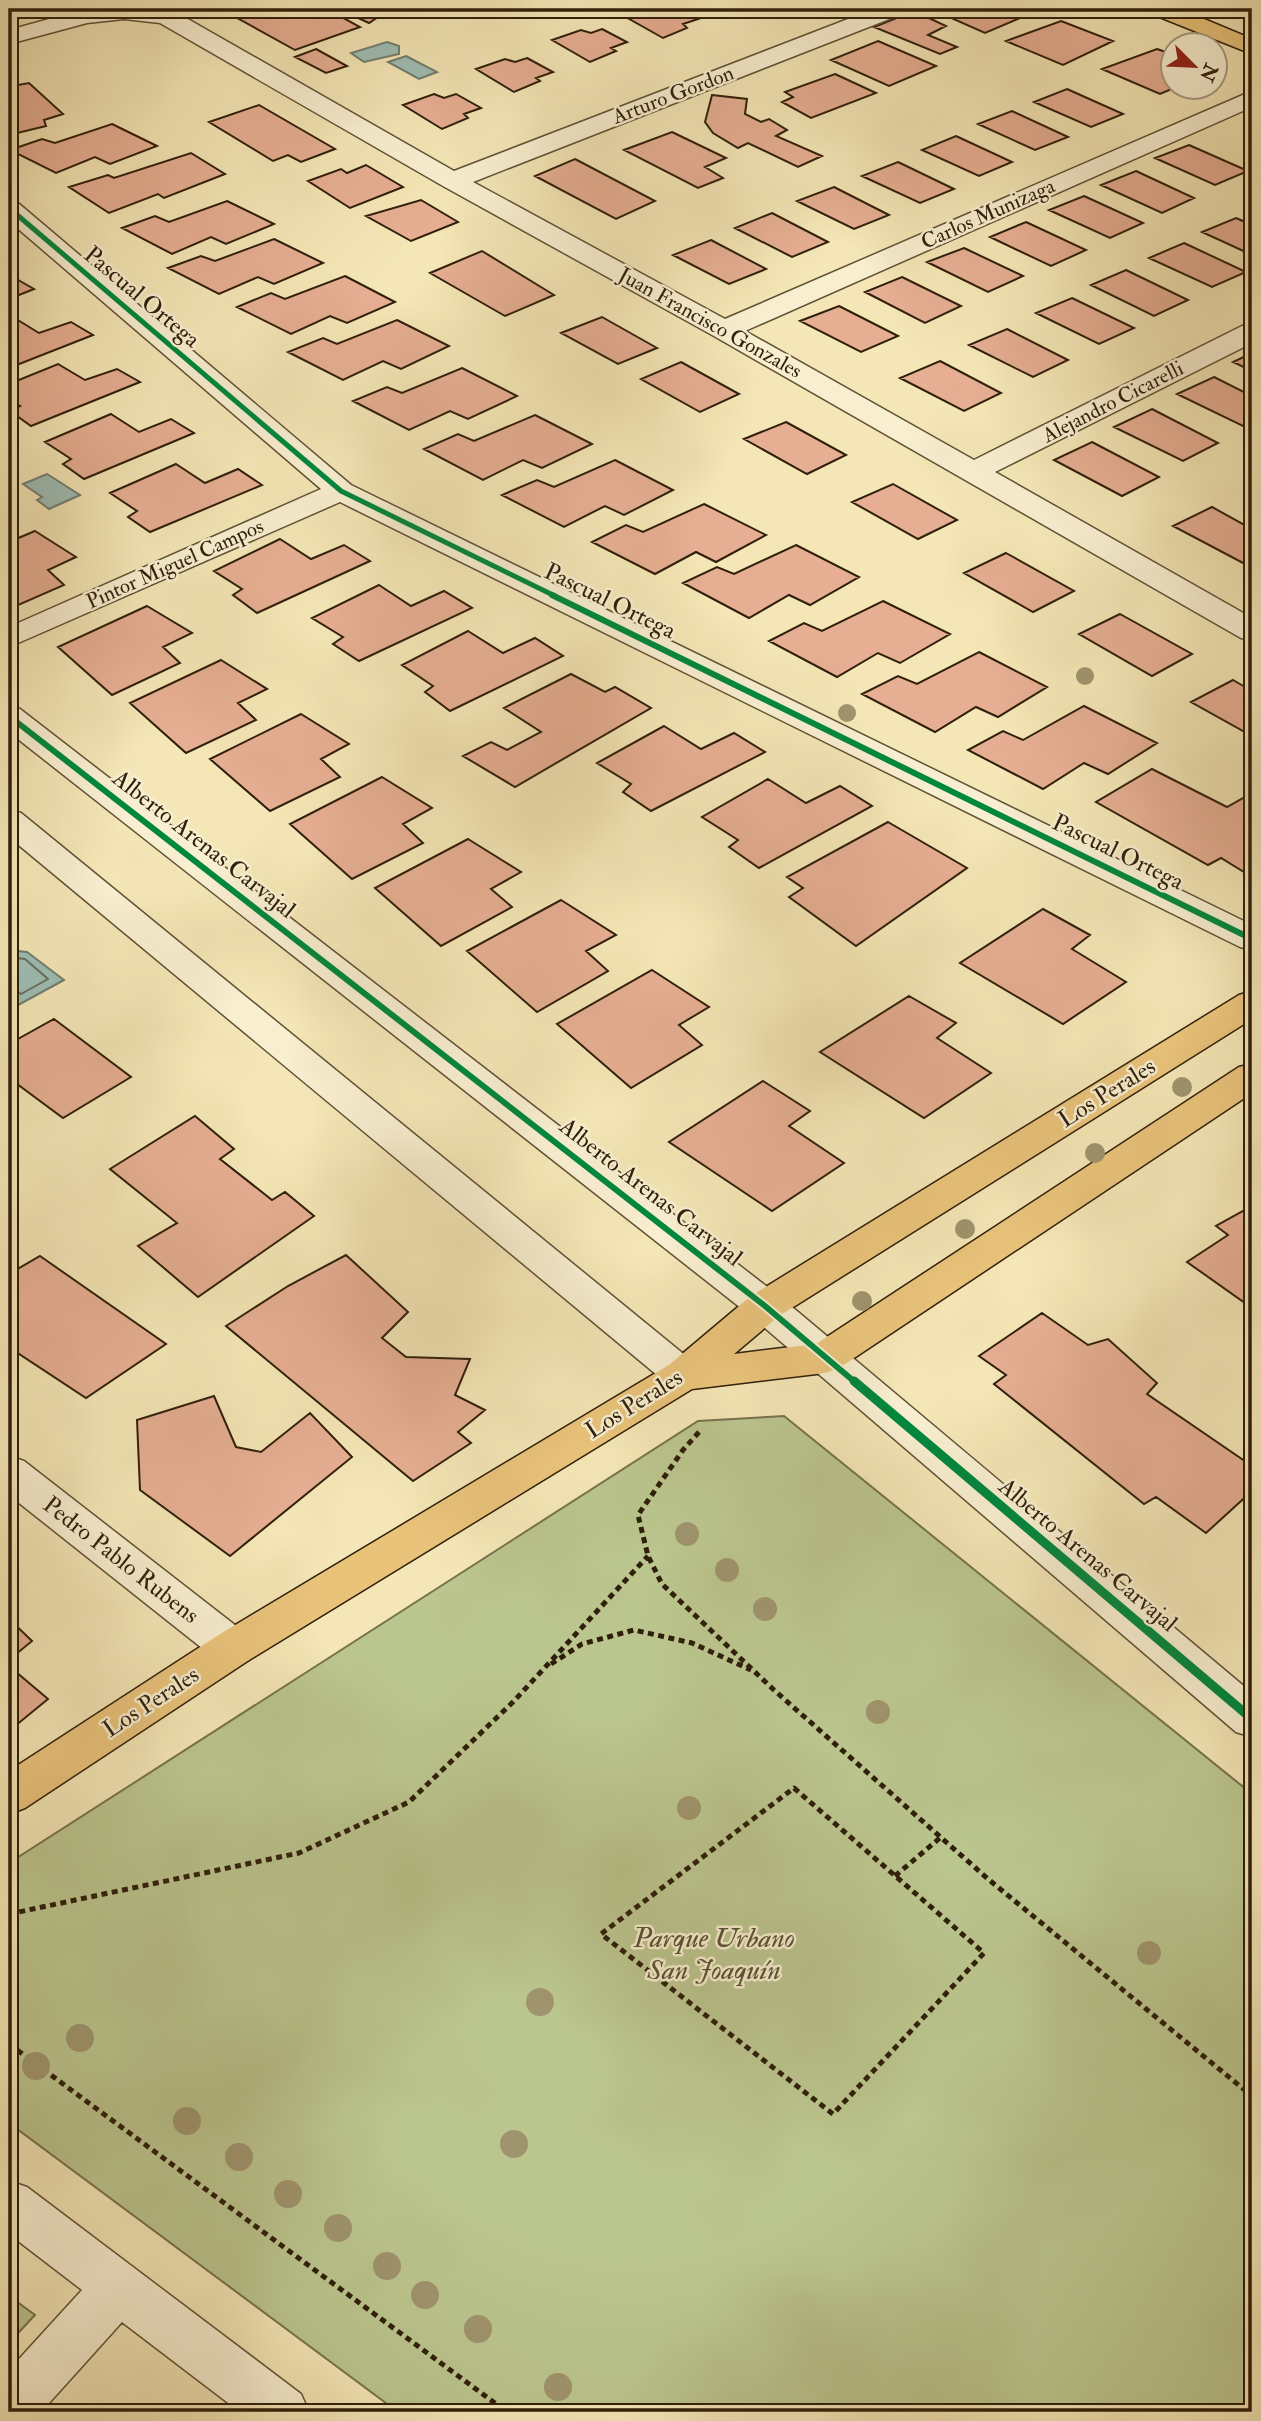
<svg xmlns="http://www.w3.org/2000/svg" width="1261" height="2421" font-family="'IM FELL Double Pica',serif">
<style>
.green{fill:#bbc58e;stroke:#75724c;stroke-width:2}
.water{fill:#9ebeb5;stroke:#727e71;stroke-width:2}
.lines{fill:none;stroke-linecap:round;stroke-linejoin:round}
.shore{stroke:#666e60;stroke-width:2}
.building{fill:#e6ae92;stroke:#2f1f0a;stroke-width:2}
.minor-casing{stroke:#605135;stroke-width:3}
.major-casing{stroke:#2f1f0a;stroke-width:3}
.path{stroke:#2f1f0a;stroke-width:5;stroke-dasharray:6 4.5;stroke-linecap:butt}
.minor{fill:#f8efd0;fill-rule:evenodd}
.major{fill:#eac37b;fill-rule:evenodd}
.cycleway-far2-casing{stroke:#f8efd0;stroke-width:8}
.cycleway-far1-casing{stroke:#f8efd0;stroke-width:10}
.cycleway-casing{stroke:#f8efd0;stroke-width:13}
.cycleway-far2{stroke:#00873e;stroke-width:5}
.cycleway-far1{stroke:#00873e;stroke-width:6}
.cycleway{stroke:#00873e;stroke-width:9}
.tree{fill:#9f946d}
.labels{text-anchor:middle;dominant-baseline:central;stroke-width:5;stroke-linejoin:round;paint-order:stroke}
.far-street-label{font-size:21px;fill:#2f1f0a;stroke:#f8efd0}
.street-label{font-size:24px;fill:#2f1f0a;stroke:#f8efd0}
.near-park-label{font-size:28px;font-style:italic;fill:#595132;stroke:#f8efd0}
</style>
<rect width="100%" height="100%" fill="#f4e6b6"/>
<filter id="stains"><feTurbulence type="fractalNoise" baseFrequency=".00286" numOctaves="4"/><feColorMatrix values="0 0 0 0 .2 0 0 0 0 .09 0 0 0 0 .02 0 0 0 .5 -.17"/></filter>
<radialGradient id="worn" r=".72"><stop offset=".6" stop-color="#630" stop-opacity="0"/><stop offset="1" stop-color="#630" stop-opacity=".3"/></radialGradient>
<path class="green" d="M784,1416L1252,1794V2412H398L9,2123V1863L698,1421Z
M9,2296L35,2315L9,2343Z"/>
<path class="water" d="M387,42L399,46V54L364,62L351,53Z
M406,56L437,72L419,79L388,62Z
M47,474L80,495L49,509L37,500L42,497L23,484Z
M9,950L27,952L64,980L9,1010V990L13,985L9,981Z"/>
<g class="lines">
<path class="shore" d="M9,957L25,959L48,979L21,994L18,992V980L9,976"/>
</g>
<path class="building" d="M247,9H327L360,27L295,50L230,14Z
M339,9H390L369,23Z
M645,9H678L698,19L683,24L687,28L663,38L624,16Z
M949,9H1041L985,33L940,13Z
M914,11L946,26L928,35L957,47L940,54L874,27Z
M1061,21L1113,41L1063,65L1006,41Z
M602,29L627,42L611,48L616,51L590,62L552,40L581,30L591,33Z
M878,41L936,66L889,86L831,60Z
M316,49L347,66L326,73L295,57Z
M1157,49L1174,55V88L1160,94L1102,69Z
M527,58L553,72L536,78L540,81L514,92L476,69L505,59L515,62Z
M835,74L876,93L811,118L782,102L793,97L785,92Z
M9,82L13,86L29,83L63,114L44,120L46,126L9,135Z
M1067,89L1123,114L1091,127L1034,102Z
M434,94L444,98L456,94L481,108L464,114L468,118L442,129L403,105Z
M712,95L747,99L745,114L761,122L769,119L787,130L776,136L822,156L798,167L748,143L738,148L713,133L705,122Z
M259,105L335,149L301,162L288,155L273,161L209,122Z
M1012,111L1068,137L1035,150L978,124Z
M112,124L157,146L110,164L95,157L56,173L10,150L42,139L55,143Z
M672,132L726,158L705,167L723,178L698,188L624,150Z
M956,136L1012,162L979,176L922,150Z
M1189,145L1248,171L1215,185L1155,158Z
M191,153L225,174L164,198L158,194L109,213L69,187L108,175L114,178Z
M575,159L655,201L616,219L535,176Z
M898,162L954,189L920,203L862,176Z
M366,165L403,187L350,208L308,181L341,169L347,173Z
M1136,171L1194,198L1162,213L1101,185Z
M834,187L889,215L854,229L797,201Z
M1084,196L1143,223L1110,238L1049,210Z
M421,200L458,222L411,241L366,216Z
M227,201L274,224L226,244L211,237L172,254L122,228L155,216L169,222Z
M772,213L828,242L792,257L735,228Z
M1236,218L1252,225V255L1202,232Z
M1026,222L1086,250L1051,266L990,237Z
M274,239L323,263L274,284L258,277L219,294L168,268L201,256L215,261Z
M711,240L766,269L729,284L673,255Z
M1184,243L1246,272L1212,287L1149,258Z
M964,248L1023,276L988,292L927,262Z
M482,251L554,295L505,316L430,273Z
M1126,270L1188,300L1154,316L1091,285Z
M345,276L395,302L347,323L330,316L291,334L237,307L271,293L285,299Z
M13,277L34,289L9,299V278Z
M902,277L961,306L925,323L865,292Z
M1072,298L1134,328L1099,344L1036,313Z
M839,306L898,336L861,352L800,321Z
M13,317L39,333L71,322L93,335L9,368V319Z
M602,317L657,348L618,364L561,333Z
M397,320L449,346L401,369L383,361L343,380L288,352L323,338L337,344Z
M1007,329L1068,360L1033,377L969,345Z
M1252,353V371L1233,362Z
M940,361L1001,393L964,411L900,378Z
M681,362L739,394L700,412L641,379Z
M58,364L85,380L117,369L140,382L31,426L10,411L20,406L9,400V384Z
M462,368L517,396L468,419L450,411L409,430L353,401L387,387L402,393Z
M1214,377L1252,396V424L1245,427L1177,394Z
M1152,409L1218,443L1183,461L1114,427Z
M111,414L139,432L171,419L194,433L84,479L63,464L71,459L45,442Z
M535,415L592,444L542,468L523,460L483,480L424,449L458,434L474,441Z
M786,422L846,455L807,474L744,439Z
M1092,442L1159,477L1122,496L1054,460Z
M615,460L673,490L624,515L605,506L564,527L502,495L537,480L554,487Z
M176,464L205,483L238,469L262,485L150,532L128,517L137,511L110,493Z
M893,484L957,520L918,539L852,502Z
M704,504L766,535L716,562L696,552L655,574L592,542L626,525L643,532Z
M1212,507L1252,529V560L1245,564L1173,526Z
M35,531L76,557L48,570L64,585L9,609V542Z
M280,539L311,559L344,545L370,561L257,613L233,595L242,589L214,571Z
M796,545L859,577L810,605L789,595L749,618L683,583L717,567L734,574Z
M1006,553L1074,591L1033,612L964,573Z
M379,585L411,606L444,591L472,608L359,661L333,644L343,637L312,618Z
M883,601L950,634L900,663L878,653L837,677L769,641L804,623L822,631Z
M147,606L192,633L163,647L180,663L112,695L58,647Z
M1120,614L1192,654L1152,676L1079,634Z
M468,631L503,653L535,638L563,656L450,711L425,692L433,686L402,665Z
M979,652L1047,687L998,717L976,707L935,732L862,694L898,676L917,684Z
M221,660L267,689L238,703L256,720L186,753L130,703Z
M571,674L605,692L615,687L651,708L515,787L463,756L491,742L507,750L541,732L504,708Z
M1233,680L1252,691V736L1191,702Z
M1084,706L1157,743L1108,774L1084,763L1043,789L968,750L1003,731L1023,740Z
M301,714L349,744L321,759L340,777L270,811L210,759Z
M664,726L701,749L734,733L765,752L651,811L623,792L631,784L597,763Z
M1152,769L1227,807L1252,793V877L1221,858L1208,865L1096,802Z
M382,777L432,808L403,824L423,843L352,879L290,824Z
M768,779L806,803L840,786L872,806L759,868L729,847L738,840L702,817Z
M888,822L967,868L856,946L789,897L803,888L787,877Z
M468,839L521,872L491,889L512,907L441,946L375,888Z
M561,900L616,935L586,951L608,971L537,1012L467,951Z
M1043,909L1090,935L1072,949L1126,982L1063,1024L960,963Z
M652,970L709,1007L679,1025L702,1045L631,1088L557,1024Z
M909,996L956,1023L937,1038L991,1073L924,1118L820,1052Z
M54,1019L131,1077L63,1118L9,1078V1044Z
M763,1081L810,1111L789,1126L844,1163L772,1211L669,1142Z
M195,1116L234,1149L220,1159L272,1200L285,1192L314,1216L198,1297L138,1246L177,1223L110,1169Z
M1252,1206V1308L1187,1262L1228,1235L1216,1226Z
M346,1255L408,1312L382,1338L406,1357L470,1359L455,1395L485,1410L458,1432L471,1443L413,1481L226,1326L288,1286Z
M40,1256L166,1344L86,1398L19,1354L9,1359V1274Z
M1042,1313L1088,1345L1108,1339L1157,1383L1147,1394L1252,1466V1491L1206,1533L1156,1497L1144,1504L994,1384L1006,1375L979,1356Z
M214,1396L236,1447L261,1452L310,1413L352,1457L230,1556L140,1490L137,1420Z
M9,1619L32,1641L9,1660Z
M9,1666L48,1699L9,1731Z"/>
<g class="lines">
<defs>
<path id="minor" d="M86,9H201L197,14L186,18L454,171L874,9H906L902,14L473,182L725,319L1252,91V107L745,331L974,460L1242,326L1252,324V343L995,472L1252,618V640L1241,638L714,336L443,186L160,23L124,19L87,23L9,44V30Z
M9,200L18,203L351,485L1252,925V950L1240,947L340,502L9,647V627L321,489L9,221Z
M9,706L20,709L779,1296L1252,1693V1737L1236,1732L751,1316L9,732Z
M9,810L21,813L697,1365L703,1375L697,1385L683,1390L669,1385L9,837Z
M9,1456L24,1461L249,1636L255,1648L249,1660L233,1665L217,1660L9,1495Z
M9,2181L27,2187L301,2394L309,2412H240L122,2322L41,2412H9V2370L82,2290L9,2234Z"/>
<path id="major" d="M1148,9H1180L1252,39V54L1152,14Z
M1252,991V1019L779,1316L734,1354L816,1344L1239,1067L1252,1064V1093L839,1368L825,1373L692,1389L249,1660L25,1808L9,1814V1771L217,1636L669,1365L751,1296L1239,995Z"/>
</defs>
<use href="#minor" class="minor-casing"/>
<use href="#major" class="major-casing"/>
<path class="path" d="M699,1432L683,1450L638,1515L648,1556L662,1584L774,1690L988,1879L1252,2096
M551,1664L582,1644L634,1630L692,1643L751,1670
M794,1788L984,1953L833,2114L601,1934Z
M895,1876L941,1837
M9,1914L299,1853L409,1802L513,1702L648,1556
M9,2044L507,2412"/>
<use href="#minor" class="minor"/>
<use href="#major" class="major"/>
<defs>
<path id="cycleway-far2" d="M9,208L341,491L555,596"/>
<path id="cycleway-far1" d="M552,595L1252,939
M9,716L765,1306L856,1383"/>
<path id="cycleway" d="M854,1381L1252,1719"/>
</defs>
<use href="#cycleway-far2" class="cycleway-far2-casing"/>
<use href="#cycleway-far1" class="cycleway-far1-casing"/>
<use href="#cycleway" class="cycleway-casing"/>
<use href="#cycleway-far2" class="cycleway-far2"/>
<use href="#cycleway-far1" class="cycleway-far1"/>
<use href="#cycleway" class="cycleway"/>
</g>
<g class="tree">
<circle cx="1085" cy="676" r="9"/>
<circle cx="847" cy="713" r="9"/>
<circle cx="1182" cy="1087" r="10"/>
<circle cx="1095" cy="1153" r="10"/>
<circle cx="965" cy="1229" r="10"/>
<circle cx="862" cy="1301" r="10"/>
<circle cx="687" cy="1534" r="12"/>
<circle cx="727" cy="1570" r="12"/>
<circle cx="765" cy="1609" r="12"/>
<circle cx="878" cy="1712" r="12"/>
<circle cx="689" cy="1808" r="12"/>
<circle cx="1149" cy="1953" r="12"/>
<circle cx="540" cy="2002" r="14"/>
<circle cx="80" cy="2038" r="14"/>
<circle cx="36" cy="2066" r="14"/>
<circle cx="187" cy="2121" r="14"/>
<circle cx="514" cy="2144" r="14"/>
<circle cx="239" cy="2157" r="14"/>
<circle cx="288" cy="2194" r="14"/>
<circle cx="338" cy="2228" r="14"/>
<circle cx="387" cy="2266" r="14"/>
<circle cx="425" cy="2295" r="14"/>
<circle cx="478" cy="2329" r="14"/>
<circle cx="558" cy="2387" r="14"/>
</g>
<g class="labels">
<g class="far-street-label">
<text transform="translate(673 95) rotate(-21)">Arturo Gordon</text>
<text transform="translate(988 214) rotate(-24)">Carlos Munizaga</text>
<text transform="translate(710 323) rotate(29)">Juan Francisco Gonzales</text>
<text transform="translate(1113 402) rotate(-27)">Alejandro Cicarelli</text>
<text transform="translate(175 564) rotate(-24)">Pintor Miguel Campos</text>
</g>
<g class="street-label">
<text transform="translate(142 297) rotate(40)">Pascual Ortega</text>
<text transform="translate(610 601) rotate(26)">Pascual Ortega</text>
<text transform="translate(204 844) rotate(38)">Alberto Arenas Carvajal</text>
<text transform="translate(1118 852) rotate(26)">Pascual Ortega</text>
<text transform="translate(1107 1093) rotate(-32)">Los Perales</text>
<text transform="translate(651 1192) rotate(38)">Alberto Arenas Carvajal</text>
<text transform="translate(634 1404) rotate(-32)">Los Perales</text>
<text transform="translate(1088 1555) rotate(40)">Alberto Arenas Carvajal</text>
<text transform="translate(121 1560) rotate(38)">Pedro Pablo Rubens</text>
<text transform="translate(151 1702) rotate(-33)">Los Perales</text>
</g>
<g class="near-park-label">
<text x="714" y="1938">Parque Urbano<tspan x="714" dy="32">San Joaquín</tspan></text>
</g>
</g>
<rect width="1261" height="2421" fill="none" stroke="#f4e6b6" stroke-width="35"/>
<rect x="10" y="10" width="1240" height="2400" fill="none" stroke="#2f1f0a" stroke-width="3.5"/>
<rect x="18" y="18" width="1226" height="2386" fill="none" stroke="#2f1f0a" stroke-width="2"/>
<g transform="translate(1194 66) rotate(114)"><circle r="33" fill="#f8efd0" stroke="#a89c81" stroke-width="2"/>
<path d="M0-5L12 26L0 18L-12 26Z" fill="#8f2418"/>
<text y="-10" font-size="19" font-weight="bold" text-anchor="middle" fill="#2f1f0a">N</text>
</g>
<rect width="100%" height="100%" filter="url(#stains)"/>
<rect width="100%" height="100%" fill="url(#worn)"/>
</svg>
